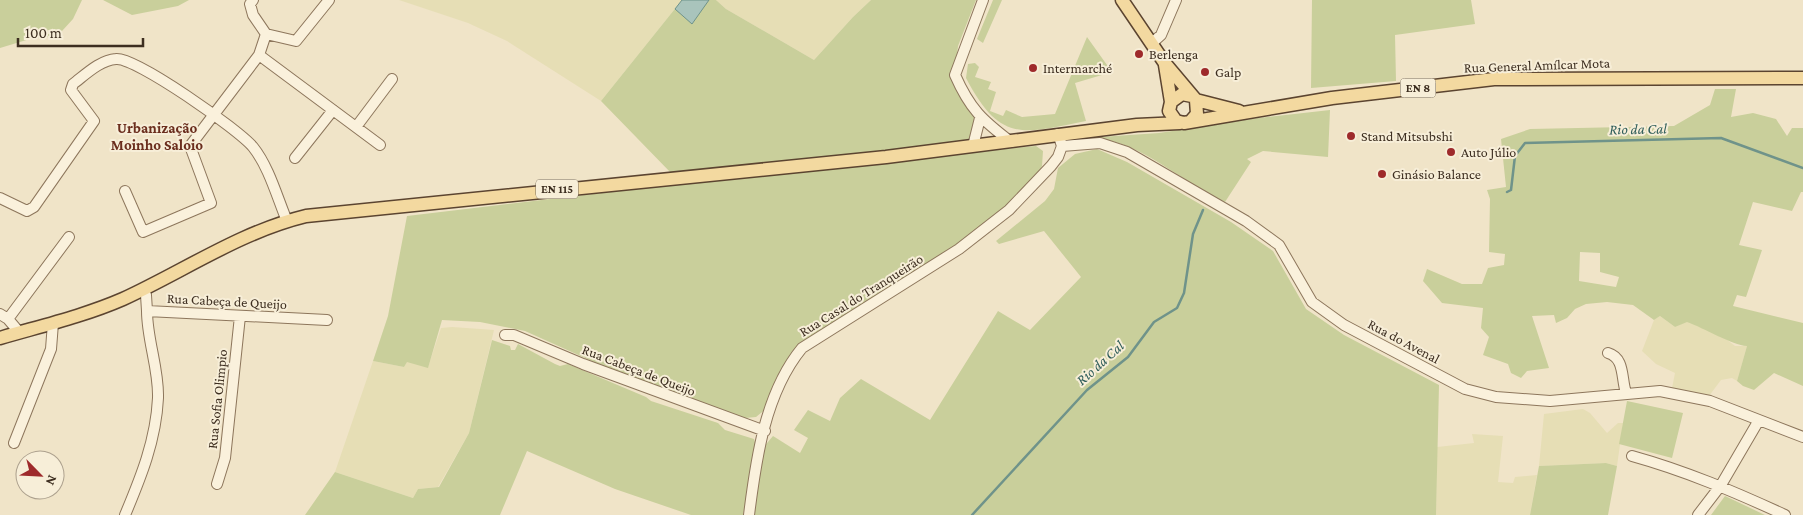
<svg xmlns="http://www.w3.org/2000/svg" width="1803" height="515" font-family="'Crimson Pro',serif">
<style>
.farmland{fill:#e6deb5}
.green{fill:#c9cf9b;fill-rule:evenodd}
.water{fill:#a9c4bc;stroke:#6f938a}
.lines{fill:none;stroke-linecap:round;stroke-linejoin:round}
.stream{stroke:#6f938a;stroke-width:2.5}
.minor-casing{stroke:#8d765c;stroke-width:12}
.major-casing{stroke:#5b4430;stroke-width:15}
.minor{stroke:#faf1dc;stroke-width:10}
.major{stroke:#f3d9a0;stroke-width:12}
.poi-dot{fill:#9e2a2b;stroke:#f7eed8;stroke-width:2}
.labels{text-anchor:middle;dominant-baseline:central;stroke-width:4;stroke-linejoin:round;paint-order:stroke}
.shield{fill:#f7eed8;stroke:#756857;stroke-width:1}
.shield-label{font-size:12px;font-weight:bold;fill:#3d2e20}
.poi-label{font-size:14px;fill:#3d2e20;stroke:#f7eed8;text-anchor:start}
.street-label{font-size:14px;fill:#3d2e20;stroke:#f7eed8}
.neighbourhood-label{font-size:15px;font-weight:bold;fill:#6b2e1e;stroke:#f7eed8}
.water-label{font-size:15px;font-style:italic;fill:#2f5d5a;stroke:#f7eed8}
</style>
<rect width="100%" height="100%" fill="#f0e4c8"/>
<path class="farmland" d="M399,0H682L601,101L507,41L468,23Z
M716,0H871L853,17L814,60L726,9Z
M1660,316L1675,327L1687,321L1722,336L1735,346H1747L1737,381L1732,378L1721,380L1709,396L1672,388L1675,373L1656,364L1642,351L1654,320Z
M452,327L494,330L469,433L438,487L418,489L413,498L335,472L373,361L404,367L407,361L428,367L441,328Z
M1583,409L1590,413L1607,433L1618,423H1623L1617,466L1606,463L1539,466L1544,414Z
M1472,434L1503,436L1498,482L1513,483L1515,477L1537,475L1530,515H1436L1437,447L1474,443Z"/>
<path class="green" d="M0,0H82L73,19L62,31L49,37L33,38L0,48Z
M103,0H189L178,6L132,15Z
M682,0H716L726,9L814,60L853,17L871,0H976L958,46L955,74L980,118L972,143L672,174L601,101Z
M993,0H1002L983,43L977,39Z
M1312,0H1471L1475,24L1395,35L1396,81L1311,88Z
M1087,37L1112,72L1075,83L1086,121C1022,134 1000,143 966,78L968,64L975,63L979,67L975,77L991,82L988,89L996,92L990,111L1003,116L1006,110L1022,117L1055,114Z
M1715,89H1736L1731,117L1753,113L1776,119L1787,136L1792,128H1803V192H1801L1792,211L1753,202L1739,245L1762,250L1746,297L1737,295L1733,306L1803,323V386L1774,373L1754,390L1743,386L1737,381L1747,346C1732,345 1704,328 1687,322L1675,327L1660,316L1654,320L1633,305L1607,302L1586,304L1575,309L1567,318L1556,323L1554,315L1532,316L1549,368L1527,371L1521,378L1511,373L1508,364L1483,355L1489,337L1481,328L1483,308L1442,303L1423,281L1427,269L1462,284H1482L1488,268L1504,265L1505,254L1489,252L1490,199L1487,190L1506,187L1501,139L1530,129L1674,126L1710,105ZM1580,252L1600,253V272L1619,277L1616,287L1579,281Z
M1330,110L1328,157L1263,151L1247,159L1251,162L1225,202C1188,186 1139,141 1099,139C1090,138 1081,141 1072,142L1071,139L1159,133L1258,118Z
M1036,146L1043,151L1042,166L1036,178L1009,206L960,244L802,344L767,408L756,417L745,418L614,371L525,331L480,322L442,320L428,368L407,362L404,367L373,361L388,316L407,216L873,161Z
M1097,149L1127,162L1231,222L1273,251L1306,309L1344,335L1439,385L1436,515H750L762,449L773,436L800,453L808,438L794,430L808,410L830,421L840,398L861,379L930,420L998,311L1030,330L1081,277L1044,231L999,244L996,241L1045,201L1054,189L1058,168L1075,154Z
M492,340L510,346L511,350H515L518,344L555,364L560,366L568,364L646,397L651,401L718,423L725,430L754,439L756,446L743,515H691L615,489L527,451L500,515H305L335,472L413,498L418,489L439,487L469,433Z
M1627,401L1683,413L1672,458L1619,444Z
M1606,463L1617,466L1608,515H1530L1539,466Z
M1725,496L1765,515H1711Z"/>
<path class="water" d="M682,0H709L692,24L675,9Z"/>
<g class="lines">
<path class="stream" d="M1507,192L1511,190L1515,156L1525,143L1721,138L1803,168
M972,515L1087,390L1128,357L1154,322L1177,308L1184,293L1193,234L1203,210"/>
<defs>
<path id="minor" d="M253,0L250,4L253,15L266,34L296,41L329,0
M983,0L955,75C970,109 982,120 1011,142
M1152,43L1161,35L1176,0
M259,55L380,145
M356,127L392,79
M1058,134L1062,146L1100,143L1127,152L1246,221L1279,245L1312,302L1344,325L1465,389L1496,397L1550,401L1660,391L1710,401L1803,437
M973,146L980,118
M295,158L333,110
M125,191L143,232L211,203L190,146L259,55L266,34
M0,198L27,211L34,207L94,121L71,90L73,84C85,75 100,60 116,59C136,57 239,130 253,147C269,167 277,197 287,221
M143,290L146,295L147,311L327,320
M0,314L8,319L19,332
M8,319L69,237
M505,335H514L583,364L765,431
M1608,353C1625,358 1621,378 1626,393
M14,443L51,349L53,323
M1632,456C1686,471 1735,492 1785,515
M217,484L225,458L240,316
M125,515C141,477 156,440 158,398C159,369 147,340 147,311
M749,515C756,459 765,393 802,348L959,249L1009,210L1051,166L1058,157L1062,146
M1698,515L1721,485L1759,420"/>
<path id="major" d="M1122,0L1164,62L1196,100L1197,114L1191,121
M1165,65L1171,102
M1192,96L1182,94L1171,102L1169,111L1176,121L1184,123L1332,98L1494,79L1803,78
M1196,100L1239,111
M0,338C41,326 84,316 123,299C184,271 240,232 306,216L886,157L1137,125L1180,123"/>
</defs>
<use href="#minor" class="minor-casing"/>
<use href="#major" class="major-casing"/>
<use href="#minor" class="minor"/>
<use href="#major" class="major"/>
</g>
<g class="poi-dot">
<circle cx="1139" cy="54" r="5"/>
<circle cx="1033" cy="68" r="5"/>
<circle cx="1205" cy="72" r="5"/>
<circle cx="1351" cy="136" r="5"/>
<circle cx="1451" cy="152" r="5"/>
<circle cx="1382" cy="174" r="5"/>
</g>
<g class="labels">
<g class="shield">
<rect x="1400.5" y="78.5" width="35" height="19" rx="4"/>
<rect x="536" y="179.5" width="42" height="19" rx="4"/>
</g>
<g class="shield-label">
<text x="1418" y="88">EN 8</text>
<text x="557" y="189">EN 115</text>
</g>
<g class="poi-label">
<text x="1149" y="54">Berlenga</text>
<text x="1043" y="68">Intermarché</text>
<text x="1215" y="72">Galp</text>
<text x="1361" y="136">Stand Mitsubshi</text>
<text x="1461" y="152">Auto Júlio</text>
<text x="1392" y="174">Ginásio Balance</text>
</g>
<g class="street-label">
<text transform="translate(1537 65) rotate(-2)">Rua General Amílcar Mota</text>
<text transform="translate(861 295) rotate(-32)">Rua Casal do Tranqueirão</text>
<text transform="translate(227 301) rotate(3)">Rua Cabeça de Queijo</text>
<text transform="translate(1404 341) rotate(28)">Rua do Avenal</text>
<text transform="translate(639 370) rotate(21)">Rua Cabeça de Queijo</text>
<text transform="translate(217 399) rotate(-84)">Rua Sofia Olimpio</text>
</g>
<g class="neighbourhood-label">
<text x="157" y="128">Urbanização<tspan x="157" dy="17">Moinho Saloio</tspan></text>
</g>
<g class="water-label">
<text transform="translate(1638 129) rotate(-1)">Rio da Cal</text>
<text transform="translate(1100 363) rotate(-42)">Rio da Cal</text>
</g>
</g>
<g transform="translate(40 475) rotate(114)"><circle r="24" fill="#f7eed8" stroke="#ada18e"/>
<path d="M0-4L9 19L0 12L-9 19Z" fill="#9e2a2b"/>
<text y="-8" font-size="14" font-weight="bold" text-anchor="middle" fill="#3d2e20">N</text>
</g>
<path d="M18 38v8h125v-8" fill="none" stroke="#3d2e20" stroke-width="2.5"/>
<text x="25" y="38" font-size="15" fill="#3d2e20" stroke="#f7eed8" stroke-width="4" paint-order="stroke">100 m</text>
</svg>
